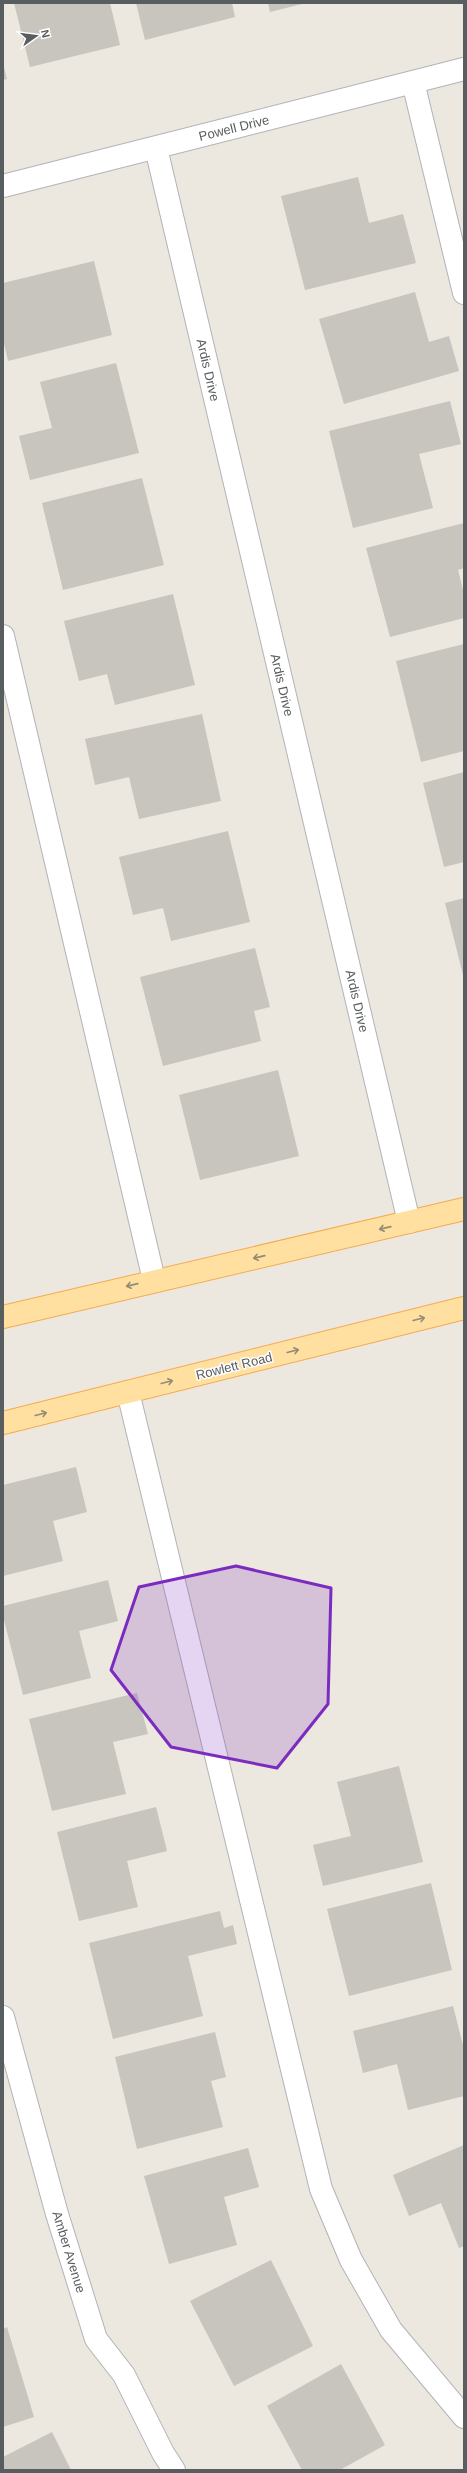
<svg xmlns="http://www.w3.org/2000/svg" width="467" height="2473" font-family="Arial,sans-serif">
<style>
.building{fill:#c8c4be}
.lines{fill:none;stroke-linecap:round;stroke-linejoin:round}
.minor-casing{stroke:#b0b4b7;stroke-width:24}
.major-casing{stroke:#f5ab4f;stroke-width:24}
.minor{stroke:#fff;stroke-width:22}
.major{stroke:#ffe0a0;stroke-width:22}
.oneway{stroke:#928b76}
.marked{fill:#7b2cbf;fill-opacity:0.2;stroke:#7b2cbf;stroke-width:3;stroke-linejoin:round}
.labels{text-anchor:middle;dominant-baseline:central;stroke-width:3;stroke-linejoin:round;paint-order:stroke}
.street-label{font-size:13px;fill:#585d60;stroke:#fff}
</style>
<rect width="100%" height="100%" fill="#ece7df"/>
<path class="building" d="M14,3H110L120,45L30,67Z
M136,3H232L235,17L145,40Z
M268,3H302V4L270,12Z
M3,63L7,79L3,80Z
M358,177L369,223L403,214L416,263L305,290L281,196Z
M94,261L112,335L8,361L3,339V283Z
M415,292L429,342L449,336L459,371L344,404L319,319Z
M116,363L139,453L30,480L19,436L52,428L40,382Z
M450,401L461,444L419,454L433,508L353,528L329,431Z
M142,478L164,565L63,590L42,503Z
M464,523V568L458,570L464,594V618L390,637L366,548Z
M173,594L195,685L115,705L107,674L79,681L64,621Z
M464,644V751L421,762L396,661Z
M202,714L221,801L139,819L129,777L95,785L85,739Z
M464,772V862L444,867L423,783Z
M228,831L250,922L171,941L163,908L133,915L119,857Z
M464,898V975H463L445,903Z
M255,948L270,1007L254,1011L261,1041L163,1066L140,977Z
M278,1070L299,1156L200,1180L179,1095Z
M76,1467L87,1512L53,1521L63,1561L3,1576V1485Z
M108,1580L118,1621L79,1631L91,1678L23,1695L3,1616V1606Z
M137,1693L148,1734L113,1742L126,1794L52,1811L29,1719Z
M399,1766L423,1862L323,1886L313,1845L351,1836L337,1782Z
M156,1807L167,1851L127,1861L138,1907L79,1921L57,1832Z
M431,1883L452,1970L349,1996L327,1909Z
M220,1911L224,1928L233,1925L237,1944L188,1956L203,2016L113,2039L89,1943Z
M453,2006L464,2049V2096L408,2110L397,2064L363,2073L353,2031Z
M215,2032L226,2077L211,2081L223,2127L137,2149L115,2057Z
M464,2145V2246L459,2248L441,2203L409,2216L393,2175Z
M248,2148L259,2187L224,2197L237,2245L169,2264L144,2176Z
M271,2260L313,2346L234,2386L190,2301Z
M7,2327L34,2417L3,2427V2329Z
M341,2364L385,2445L340,2470H302L267,2406Z
M52,2432L71,2470H3V2457Z"/>
<g class="lines">
<defs>
<path id="minor" d="M413,82L464,293
M156,148L409,1222
M3,186L464,69
M3,636L154,1280
M128,1392L321,2189L351,2260L391,2330L464,2417
M3,2017L57,2214L96,2339L124,2375L163,2453L174,2470"/>
<path id="major" d="M3,1317L464,1209
M3,1423L464,1308"/>
</defs>
<use href="#minor" class="minor-casing"/>
<use href="#major" class="major-casing"/>
<use href="#minor" class="minor"/>
<use href="#major" class="major"/>
</g>
<defs><path id="oneway-shaft" d="M-6 0H5M1.5-3L5.5 0L1.5 3" fill="none" stroke-width="1.6" stroke-linecap="round" stroke-linejoin="round"/></defs>
<g class="oneway">
<use href="#oneway-shaft" transform="translate(385 1228) rotate(167)"/>
<use href="#oneway-shaft" transform="translate(259 1257) rotate(167)"/>
<use href="#oneway-shaft" transform="translate(132 1285) rotate(167)"/>
<use href="#oneway-shaft" transform="translate(419 1319) rotate(-14)"/>
<use href="#oneway-shaft" transform="translate(293 1351) rotate(-14)"/>
<use href="#oneway-shaft" transform="translate(167 1382) rotate(-14)"/>
<use href="#oneway-shaft" transform="translate(41 1414) rotate(-14)"/>
</g>
<path class="marked" d="M236,1566L331,1588L328,1704L277,1768L171,1747L111,1670L139,1587Z"/>
<g class="labels">
<g class="street-label">
<text transform="translate(234 128) rotate(-14)">Powell Drive</text>
<text transform="translate(208 370) rotate(77)">Ardis Drive</text>
<text transform="translate(282 685) rotate(77)">Ardis Drive</text>
<text transform="translate(357 1001) rotate(77)">Ardis Drive</text>
<text transform="translate(234 1366) rotate(-14)">Rowlett Road</text>
<text transform="translate(69 2252) rotate(73)">Amber Avenue</text>
</g>
</g>
<rect width="467" height="2473" fill="none" stroke="#585d60" stroke-width="8"/>
<g transform="translate(36 36) rotate(76)" stroke="#ffffff" stroke-width="3" paint-order="stroke">
<path d="M0-3L7 15L0 10L-7 15Z" fill="#585d60"/>
<text y="-6" font-size="11" font-weight="bold" text-anchor="middle" fill="#585d60">N</text>
</g>
</svg>
